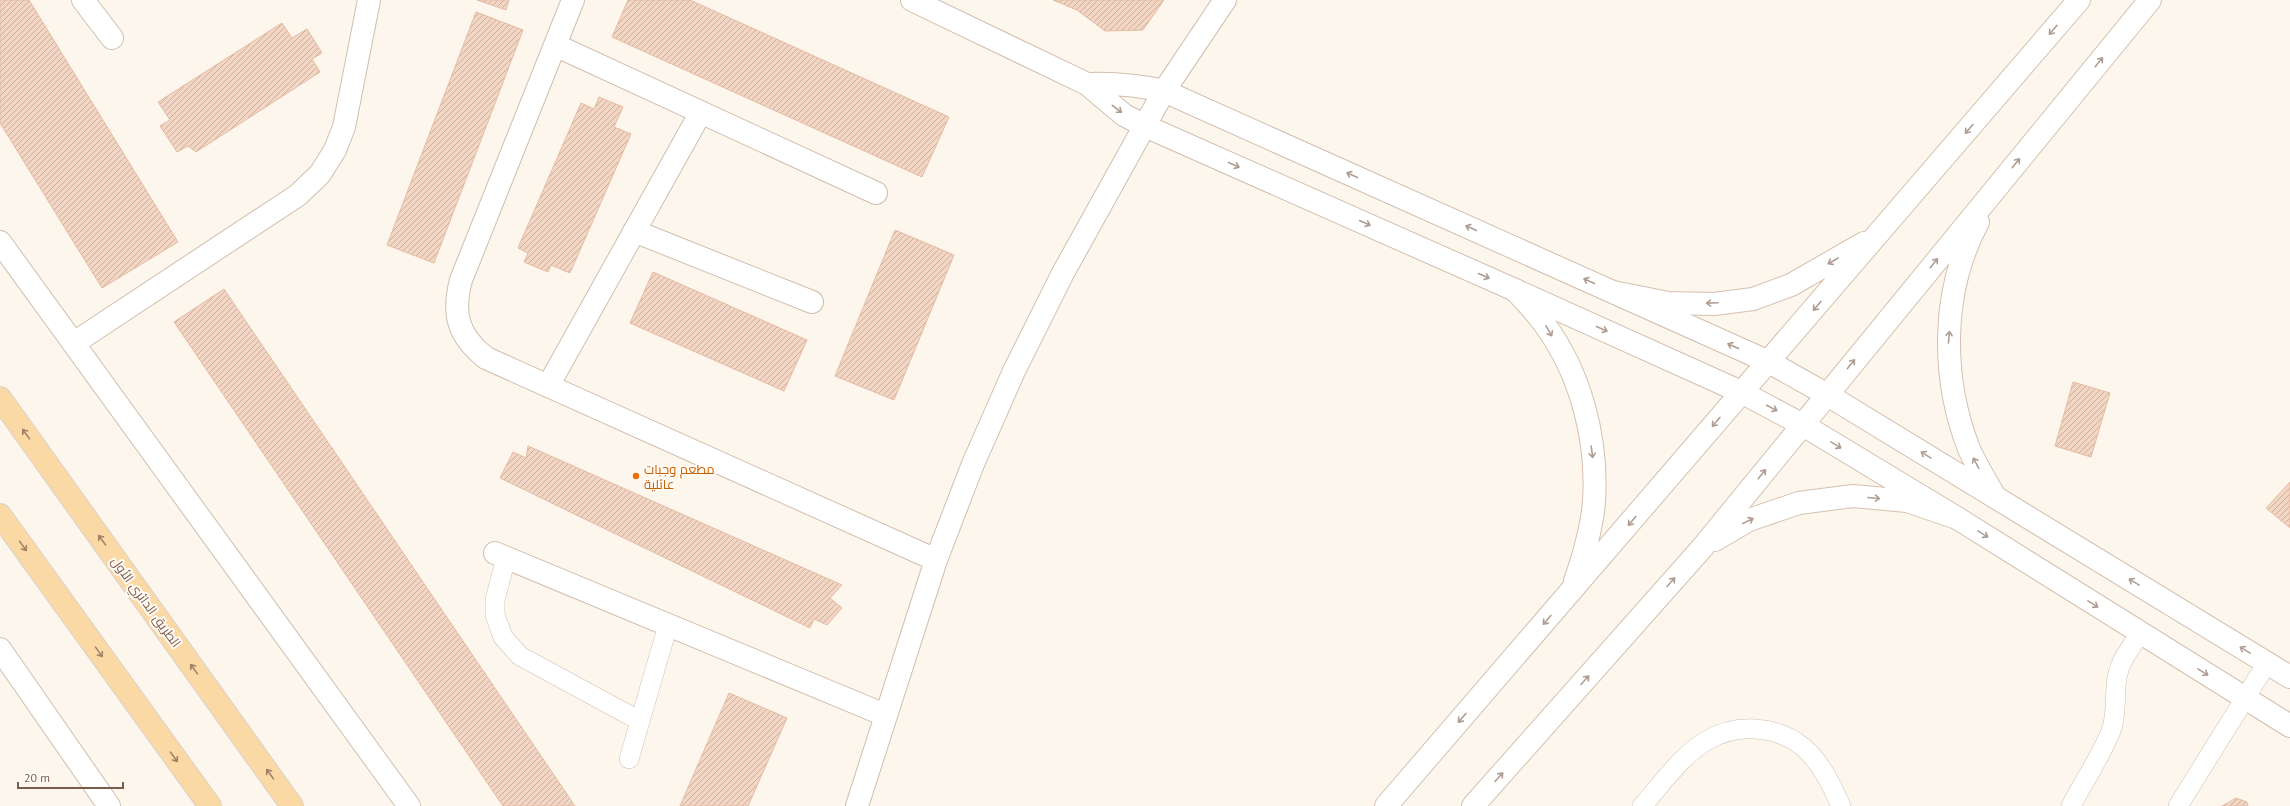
<svg xmlns="http://www.w3.org/2000/svg" width="2290" height="806" font-family="'PT Sans',Cairo,sans-serif">
<style>
.building{fill:url(#building-hatch);stroke:#e6bba3}
.lines{fill:none;stroke-linecap:round;stroke-linejoin:round}
.service-casing{stroke:#d1beb0;stroke-width:20}
.minor-casing{stroke:#d1beb0;stroke-width:24}
.tertiary-casing{stroke:#d1beb0;stroke-width:24}
.secondary-casing{stroke:#d6c0b0;stroke-width:24}
.primary-casing{stroke:#dad1cd;stroke-width:24}
.service{stroke:#fff;stroke-width:19}
.minor{stroke:#fff;stroke-width:22}
.tertiary{stroke:#fff;stroke-width:22}
.secondary{stroke:#fff;stroke-width:22}
.primary{stroke:#fbd9a5;stroke-width:22}
.oneway{stroke:#af9d94}
.oneway2{stroke:#a18267}
.food-dot{fill:#e8710a;stroke:#fffaf3;stroke-width:1.5}
.labels{text-anchor:middle;dominant-baseline:central;stroke-width:4;stroke-linejoin:round;paint-order:stroke}
.food-label{font-size:13px;fill:#c56008;stroke:#fffaf3;text-anchor:start}
.street-label{font-size:13px;fill:#7a5c4d;stroke:#fffaf3}
</style>
<defs>
<pattern id="building-hatch" width="6" height="6" patternUnits="userSpaceOnUse"><rect width="6" height="6" fill="#f3d5c3"/><path d="M-1 1l2-2M0 6l6-6M5 7l2-2" fill="none" stroke="#cab0a1"/></pattern>
</defs>
<rect width="100%" height="100%" fill="#fdf6ec"/>
<path class="building" d="M0,0H29L178,242L102,288L0,123Z
M477,0H509L506,10Z
M628,0H690L949,117L922,177L612,37Z
M1053,0H1164L1143,30L1105,31L1077,10Z
M476,12L523,30L434,263L387,245Z
M282,23L292,38L307,29L322,53L312,59L320,72L196,152L188,146L177,152L160,126L170,120L158,102Z
M599,97L623,107L614,127L631,134L570,273L551,265L548,272L524,262L528,253L518,248L581,103L594,109Z
M895,230L954,255L894,400L835,376Z
M653,272L807,340L784,391L630,323Z
M224,289L575,806H503L174,322Z
M2073,382L2110,393L2091,457L2055,446Z
M528,446L842,585L830,598L842,608L827,625L814,619L810,628L500,478L513,452L526,458Z
M2290,482V528L2266,508Z
M729,693L787,718L748,806H680Z
M2236,798L2247,802L2248,806H2222Z"/>
<g class="lines">
<defs>
<path id="service" d="M506,558L495,600V615L503,637L520,656L640,721
M629,759L668,625
M1642,806C1661,785 1681,756 1706,741C1736,723 1776,725 1803,747C1821,762 1832,786 1841,806
M2071,806C2083,783 2104,751 2112,728C2116,714 2115,702 2116,688C2116,666 2128,651 2140,634
M2178,806L2267,663"/>
<path id="minor" d="M83,0L112,38
M573,0L461,280C452,314 458,336 486,358L936,560
M912,0L1087,84L1124,115L1145,126L1515,290L1741,392
M555,45L876,193
M1087,84C1114,83 1138,85 1164,91L1769,362
M634,231L812,302
M0,242L409,806
M74,343L298,195L320,174L335,150L344,127L369,0
M548,386L701,112
M495,553L885,715
M0,649L109,806
M857,806L936,560L973,464L1014,371L1063,273L1164,91L1225,0"/>
<path id="tertiary" d="M1769,362L1826,394L2290,677
M1741,392L1803,425L1957,518L2290,726"/>
<path id="secondary" d="M1978,222C1941,291 1941,377 1969,449C1976,465 1986,481 1995,497
M1515,290C1525,301 1536,312 1545,325C1581,374 1598,440 1594,501C1592,529 1584,555 1575,581
M1613,292L1668,303L1714,304L1753,299L1791,285L1864,243
M1715,540L1749,520L1799,503L1853,496L1907,501L1957,518
M1386,806L2079,0
M1473,806L1702,548L2150,0"/>
<path id="primary" d="M0,398L292,806
M0,515L210,806"/>
</defs>
<use href="#service" class="service-casing"/>
<use href="#minor" class="minor-casing"/>
<use href="#tertiary" class="tertiary-casing"/>
<use href="#secondary" class="secondary-casing"/>
<use href="#primary" class="primary-casing"/>
<use href="#service" class="service"/>
<use href="#minor" class="minor"/>
<use href="#tertiary" class="tertiary"/>
<use href="#secondary" class="secondary"/>
<use href="#primary" class="primary"/>
</g>
<defs><path id="oneway-shaft" d="M-6 0H5M1.5-3L5.5 0L1.5 3" fill="none" stroke-width="1.6" stroke-linecap="round" stroke-linejoin="round"/></defs>
<g class="oneway">
<use href="#oneway-shaft" transform="translate(2053 30) rotate(130)"/>
<use href="#oneway-shaft" transform="translate(2099 62) rotate(-51)"/>
<use href="#oneway-shaft" transform="translate(1117 109) rotate(37)"/>
<use href="#oneway-shaft" transform="translate(1969 129) rotate(130)"/>
<use href="#oneway-shaft" transform="translate(2016 163) rotate(-51)"/>
<use href="#oneway-shaft" transform="translate(1234 165) rotate(24)"/>
<use href="#oneway-shaft" transform="translate(1352 175) rotate(-156)"/>
<use href="#oneway-shaft" transform="translate(1365 223) rotate(24)"/>
<use href="#oneway-shaft" transform="translate(1471 228) rotate(-156)"/>
<use href="#oneway-shaft" transform="translate(1833 261) rotate(150)"/>
<use href="#oneway-shaft" transform="translate(1934 263) rotate(-51)"/>
<use href="#oneway-shaft" transform="translate(1484 276) rotate(24)"/>
<use href="#oneway-shaft" transform="translate(1589 281) rotate(-156)"/>
<use href="#oneway-shaft" transform="translate(1712 303) rotate(178)"/>
<use href="#oneway-shaft" transform="translate(1817 306) rotate(131)"/>
<use href="#oneway-shaft" transform="translate(1602 329) rotate(24)"/>
<use href="#oneway-shaft" transform="translate(1549 331) rotate(60)"/>
<use href="#oneway-shaft" transform="translate(1949 337) rotate(-85)"/>
<use href="#oneway-shaft" transform="translate(1733 346) rotate(-156)"/>
<use href="#oneway-shaft" transform="translate(1851 364) rotate(-51)"/>
<use href="#oneway-shaft" transform="translate(1772 408) rotate(28)"/>
<use href="#oneway-shaft" transform="translate(1716 422) rotate(130)"/>
<use href="#oneway-shaft" transform="translate(1836 445) rotate(31)"/>
<use href="#oneway-shaft" transform="translate(1592 452) rotate(82)"/>
<use href="#oneway-shaft" transform="translate(1926 455) rotate(-148)"/>
<use href="#oneway-shaft" transform="translate(1976 463) rotate(-118)"/>
<use href="#oneway-shaft" transform="translate(1762 474) rotate(-51)"/>
<use href="#oneway-shaft" transform="translate(1874 498) rotate(5)"/>
<use href="#oneway-shaft" transform="translate(1632 521) rotate(130)"/>
<use href="#oneway-shaft" transform="translate(1748 521) rotate(-26)"/>
<use href="#oneway-shaft" transform="translate(1983 534) rotate(32)"/>
<use href="#oneway-shaft" transform="translate(1671 582) rotate(-48)"/>
<use href="#oneway-shaft" transform="translate(2134 582) rotate(-149)"/>
<use href="#oneway-shaft" transform="translate(2093 604) rotate(32)"/>
<use href="#oneway-shaft" transform="translate(1547 620) rotate(131)"/>
<use href="#oneway-shaft" transform="translate(2245 650) rotate(-149)"/>
<use href="#oneway-shaft" transform="translate(2203 672) rotate(31)"/>
<use href="#oneway-shaft" transform="translate(1585 680) rotate(-48)"/>
<use href="#oneway-shaft" transform="translate(1462 718) rotate(131)"/>
<use href="#oneway-shaft" transform="translate(1499 777) rotate(-48)"/>
</g>
<g class="oneway2">
<use href="#oneway-shaft" transform="translate(26 434) rotate(-126)"/>
<use href="#oneway-shaft" transform="translate(102 540) rotate(-126)"/>
<use href="#oneway-shaft" transform="translate(23 546) rotate(54)"/>
<use href="#oneway-shaft" transform="translate(99 652) rotate(55)"/>
<use href="#oneway-shaft" transform="translate(194 669) rotate(-126)"/>
<use href="#oneway-shaft" transform="translate(174 757) rotate(54)"/>
<use href="#oneway-shaft" transform="translate(270 774) rotate(-126)"/>
</g>
<circle class="food-dot" cx="636" cy="476" r="4"/>
<g class="labels">
<g class="food-label">
<text x="644" y="469">مطعم وجبات<tspan x="644" dy="15">عائلية</tspan></text>
</g>
<g class="street-label">
<text transform="translate(146 602) rotate(54)">الطريق الدائري الأول</text>
</g>
</g>
<path d="M18 782v6h105v-6" fill="none" stroke="#7a5c4d" stroke-width="2"/>
<text x="24" y="782" font-size="12" fill="#7a5c4d" stroke="#fffaf3" stroke-width="3" paint-order="stroke">20 m</text>
</svg>
